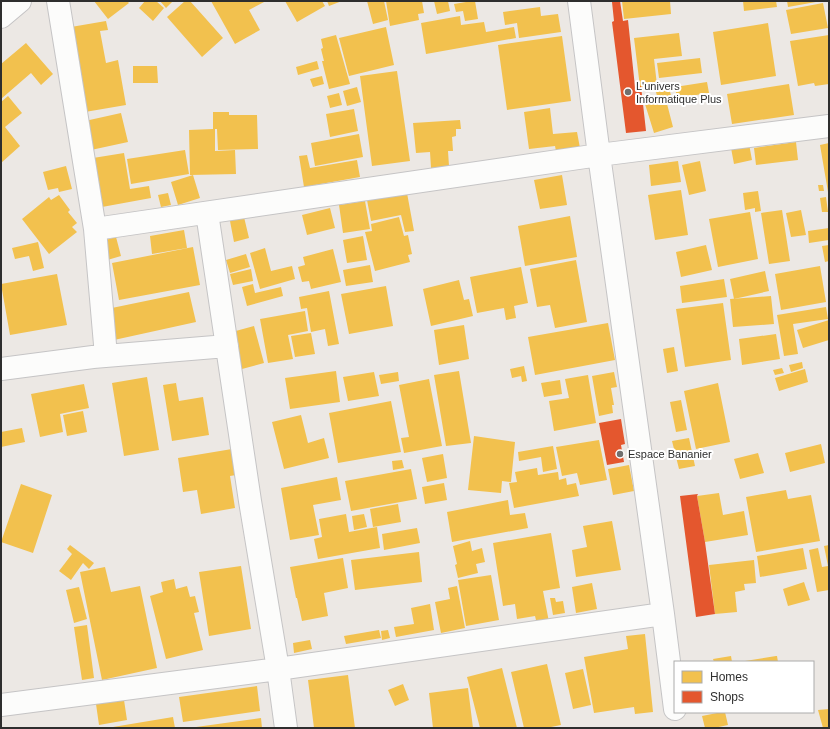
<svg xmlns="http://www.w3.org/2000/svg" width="830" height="729" font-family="Arial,sans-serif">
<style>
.homes{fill:#f2c14e}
.shops{fill:#e4572e}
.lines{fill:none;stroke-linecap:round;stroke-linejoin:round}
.street-casing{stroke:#c5c4c5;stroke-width:24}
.secondary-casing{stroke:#c5c4c5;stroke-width:24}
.street{stroke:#fcfcfb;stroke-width:22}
.secondary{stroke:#fcfcfb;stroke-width:22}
.poi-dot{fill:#706f6e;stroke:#fff;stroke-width:1.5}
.labels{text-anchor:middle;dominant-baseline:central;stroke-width:4;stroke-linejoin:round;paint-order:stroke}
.poi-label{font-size:11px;fill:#2e2e2e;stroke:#fff;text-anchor:start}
</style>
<rect width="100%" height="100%" fill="#ece8e4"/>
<path class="homes" d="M94,1H127L129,3L108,19Z
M145,1H156L164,8L153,21L139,8Z
M160,1H173L166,8Z
M185,1H190L223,38L202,57L167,17Z
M211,1H266L249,10L260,30L235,44Z
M285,1H322L325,6L297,22Z
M327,1H342L329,6Z
M367,1H384L388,20L373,24Z
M386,1H422L424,13L418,14L419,20L390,26Z
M434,1H448L450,11L437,14Z
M472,1H475L478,19L465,21L463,11L456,12L454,4Z
M622,1H670L671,14L624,19Z
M743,1H776L777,7L744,11Z
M787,1H816V2L788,7Z
M823,3L828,28L791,34L786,10Z
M540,7L541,16L558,14L561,32L519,38L517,23L505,25L503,12Z
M460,16L461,25L484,22L486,32L514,27L516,38L426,54L421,23Z
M106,21L108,30L100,31L106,63L118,60L126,105L85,112L71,27Z
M768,23L776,76L721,85L713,32Z
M386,27L394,65L349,76L339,38Z
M679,33L682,56L654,59L657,85L640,87L634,38Z
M336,35L350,84L329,89L322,61H324L321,49L323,48L321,39Z
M829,35V84L815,86L814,83L798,86L790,41Z
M562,36L571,101L507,110L498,45Z
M26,43L53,74L41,85L31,73L1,99V81L2,79L1,78V64Z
M700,58L702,73L659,78L657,63Z
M317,61L319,69L298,75L296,67Z
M133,66H157L158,83H133Z
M397,71L410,161L372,166L360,76Z
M322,76L324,84L313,87L310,79Z
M707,82L709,93L677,98L675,87Z
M789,84L794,115L732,124L727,94Z
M357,87L361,102L347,106L343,91Z
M669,88L672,99L666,100L673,127L654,133L645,104L658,100L656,92Z
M339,93L342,105L330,108L327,96Z
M8,96L22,113L5,127L20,146L1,163V102Z
M550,108L553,134L577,132L580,148L556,151L555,146L529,149L524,112Z
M354,109L358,131L330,137L326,114Z
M213,112H229V115H257L258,149L218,150L217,129H215V151L235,150L236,174L190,175L189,130L213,129Z
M121,113L128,142L91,150L85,121Z
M460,120L461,129H456V136L452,137L453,151H448L449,166L431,168L430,152L416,153L413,123Z
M359,134L363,157L315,166L311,143Z
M796,142L798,160L756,165L754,148Z
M829,143V192H828L820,145Z
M749,144L752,160L734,164L731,148Z
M185,150L189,174L131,184L127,159Z
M124,153L130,189L149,186L151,198L102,207L93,158Z
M307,155L310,168L357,160L360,177L304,187L299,156Z
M678,161L681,182L651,186L649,165Z
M700,161L706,191L689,195L682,165Z
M66,166L72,189L59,192L58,188L48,190L43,172Z
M193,175L200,198L178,205L171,182Z
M562,175L567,205L540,209L534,180Z
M818,185H823L824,191H819Z
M681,190L688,235L655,240L648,195Z
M758,191L761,211L755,212V208L745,210L743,193Z
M168,193L171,205L161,207L158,195Z
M407,193L414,231L405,232L401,215L371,221L367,200Z
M59,195L70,210L68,212L77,223L72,227L77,232L49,254L22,219L49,197L51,200Z
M826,197L828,212H822L820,198Z
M365,201L370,229L343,233L339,205Z
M330,208L335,228L307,235L302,215Z
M782,210L790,261L769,264L761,213Z
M801,210L806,235L791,237L786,213Z
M750,212L758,259L718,267L709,219Z
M570,216L577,257L525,266L518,226Z
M244,217L249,238L234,242L230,221Z
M399,217L404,236L408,235L412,254L408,255L410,262L375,271L365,232L372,231L371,224Z
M829,228V240L809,243L808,231Z
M184,230L187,248L152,254L150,236Z
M363,236L367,260L347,263L343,240Z
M116,237L121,256L104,261L99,242Z
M38,242L44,268L33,271L29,256L15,259L12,248Z
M706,245L712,270L681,277L676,252Z
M829,245V261L825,262L822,246Z
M193,247L200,285L119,300L112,263Z
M265,248L271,271L292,266L295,279L260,289L250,253Z
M333,249L341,282L311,289L309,281L302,282L298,267L305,265L303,257Z
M246,254L250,267L230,273L226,260Z
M576,260L587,322L555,328L550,305L537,307L530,269Z
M370,265L373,282L346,286L343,270Z
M820,266L826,302L781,310L775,274Z
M521,267L528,303L514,306L516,318L506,320L504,308L477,313L470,277Z
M251,269L253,281L233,285L230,274Z
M765,271L769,291L734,299L730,279Z
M57,274L67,325L10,335L1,284Z
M724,279L727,297L682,303L680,286Z
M459,280L464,300L469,299L473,316L431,326L423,289Z
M253,284L255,293L281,287L283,296L247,306L242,287Z
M386,286L393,326L349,334L341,294Z
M329,291L339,344L328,346L325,329L311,332L307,308L301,309L299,297Z
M189,292L196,322L114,340L107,309Z
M771,296L774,324L733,327L730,299Z
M723,303L731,360L685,367L676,309Z
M826,307L828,319L793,324L798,354L784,356L777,315Z
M305,311L308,331L288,335L293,359L268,363L260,319Z
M829,320V340L803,348L797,330Z
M608,323L615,360L535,375L528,337Z
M464,325L469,359L439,365L434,330Z
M254,326L264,363L242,369L232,332Z
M311,333L315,354L295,357L291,336Z
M776,334L780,359L742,365L739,339Z
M674,347L678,371L667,373L663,349Z
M802,362L803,368L791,372L789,365Z
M524,366L527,381L522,382L521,376L512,378L510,369Z
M782,368L784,373L775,375L773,370Z
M805,369L808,382L779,391L775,378Z
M336,371L340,402L290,409L285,378Z
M459,371L471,443L446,446L434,375Z
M374,372L379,396L348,401L343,377Z
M398,372L399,381L381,384L379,375Z
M614,372L617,387L611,388L614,405H612L613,413L599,416L592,376Z
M588,375L596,423L554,431L549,401L569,398L565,379Z
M147,377L159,450L124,456L112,383Z
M429,379L442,446L404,453L401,438L409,437L399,385Z
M560,380L562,394L544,397L541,383Z
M176,383L179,401L203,397L209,435L172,441L163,385Z
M718,383L730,442L696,449L684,391Z
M84,384L89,408L60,414L63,432L40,437L31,394Z
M681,400L687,430L676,432L670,402Z
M391,401L401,452L338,463L329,413Z
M83,411L87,432L67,436L63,415Z
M301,415L308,443L324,438L329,458L284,469L272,422Z
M22,428L25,442L1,447V432Z
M474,436L515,442L511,482L502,481L501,493L468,490Z
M689,438L695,466L679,469L672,441Z
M599,440L607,480L580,485L577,473L562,476L556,447Z
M821,444L825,463L790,472L785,453Z
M553,446L557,469L543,472L541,457L519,461L518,452Z
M232,449L236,475L230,476L235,508L201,514L197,490L183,492L178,458Z
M758,453L764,473L740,479L734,459Z
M443,454L447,478L427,482L422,458Z
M402,460L404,468L393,470L392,461Z
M629,465L634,491L613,495L608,469Z
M537,468L538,475L558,472L559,480L566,478L567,485L576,483L579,496L514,508L509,483L517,482L515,472Z
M411,469L417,499L351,511L345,481Z
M337,477L341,500L313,505L319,535L290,540L281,488Z
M444,483L447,500L425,504L422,487Z
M21,484L52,495L33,553L1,542Z
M786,490L788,499L811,495L820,541L756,552L746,497Z
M719,493L723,515L744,511L748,535L705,542L697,496Z
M508,500L510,515L525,513L528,528L452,542L447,512Z
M398,504L401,522L373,527L370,509Z
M346,514L349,532L377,527L380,548L318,559L314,539L322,537L319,519Z
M364,514L367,527L354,530L352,516Z
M612,521L621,570L576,577L572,550L587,547L583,526Z
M417,528L420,543L384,550L382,534Z
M551,533L560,588L543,591L549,622L537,624L535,616L517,619L515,604L503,606L493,543Z
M470,541L472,551L482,548L485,562L476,564L478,573L458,578L455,565L457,564L453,546Z
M70,545L94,563L89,569L83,563L71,580L59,571L72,554L67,549Z
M829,545V590L817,592L809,550L818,548L822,567L828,566L824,546Z
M803,548L807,569L760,577L757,556Z
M419,552L422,582L355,590L351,560Z
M343,558L348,588L319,594L324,593L328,616L302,621L297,598H296L290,567Z
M754,560L756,583L744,584L745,590L735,592L737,612L715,614L709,565Z
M241,566L251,629L209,636L199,572Z
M105,567L111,592L140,586L157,668L102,680L80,572Z
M491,575L499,620L466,626L458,580Z
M174,579L176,589L187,586L190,597L195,596L199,612L194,613L203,650L166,659L150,596L163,592L161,582Z
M804,582L810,600L788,606L783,589Z
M592,583L597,609L576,613L572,587Z
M457,586L465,628L441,633L435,602L450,599L448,588Z
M79,587L87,619L74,623L66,590Z
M550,598H555L556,602L563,601L565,613L553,615Z
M430,604L434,630L396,637L394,627L414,624L411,608Z
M87,625L94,678L82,680L74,627Z
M379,630L381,638L346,644L344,636Z
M388,630L390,638L382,640L381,631Z
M645,634L653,712L635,714L634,707L594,713L584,657L628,649L626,636Z
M310,640L312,649L294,653L293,643Z
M731,656L732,662H714L713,659Z
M776,656H777L778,662H745V661Z
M547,664L561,725L546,728H524L511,672Z
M502,668L517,728H480L467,677Z
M583,669L591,705L573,709L565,673Z
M348,675L355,728H314L308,680Z
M403,684L409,700L395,706L388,690Z
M257,686L260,711L183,722L179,697Z
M468,688L473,728H433L429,693Z
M124,700L127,720L99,725L96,704Z
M829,709V728H823L818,710Z
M722,712H725L728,725L714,728H705L702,716Z
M173,717L175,728H113V727Z
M261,718L262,728H196V727Z"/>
<path class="shops" d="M620,1L623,21L628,20L635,87L641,86L646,131L626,133L612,22L614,21L612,2Z
M621,419L625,444L621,445L624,462L607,465L599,423Z
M698,494L697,496L705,542L715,614L696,617L680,496Z"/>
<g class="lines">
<defs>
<path id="street" d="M58,1L95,229L106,356
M579,1L599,155L663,614L675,709
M207,213L250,501L278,669L286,728
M95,229L599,155L829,126
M1,369L93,357L227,346
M1,705L278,669L663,614"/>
<path id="secondary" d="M1,17L20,1"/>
</defs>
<use href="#street" class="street-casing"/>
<use href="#secondary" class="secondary-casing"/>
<use href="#street" class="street"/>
<use href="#secondary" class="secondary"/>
</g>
<g class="poi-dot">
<circle cx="628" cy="92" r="4"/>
<circle cx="620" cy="454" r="4"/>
</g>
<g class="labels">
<g class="poi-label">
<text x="636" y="86">L'univers<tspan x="636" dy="13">Informatique Plus</tspan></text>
<text x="628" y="454">Espace Bananier</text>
</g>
</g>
<rect width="830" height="729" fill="none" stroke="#2e2e2e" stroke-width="4"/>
<rect x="674" y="661" width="140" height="52" fill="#ffffff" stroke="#ababab"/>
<rect x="682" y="671" width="20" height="12" fill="#f2c14e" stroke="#ababab"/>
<text x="710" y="681" font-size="12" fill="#2e2e2e">Homes</text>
<rect x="682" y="691" width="20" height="12" fill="#e4572e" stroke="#ababab"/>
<text x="710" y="701" font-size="12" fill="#2e2e2e">Shops</text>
</svg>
